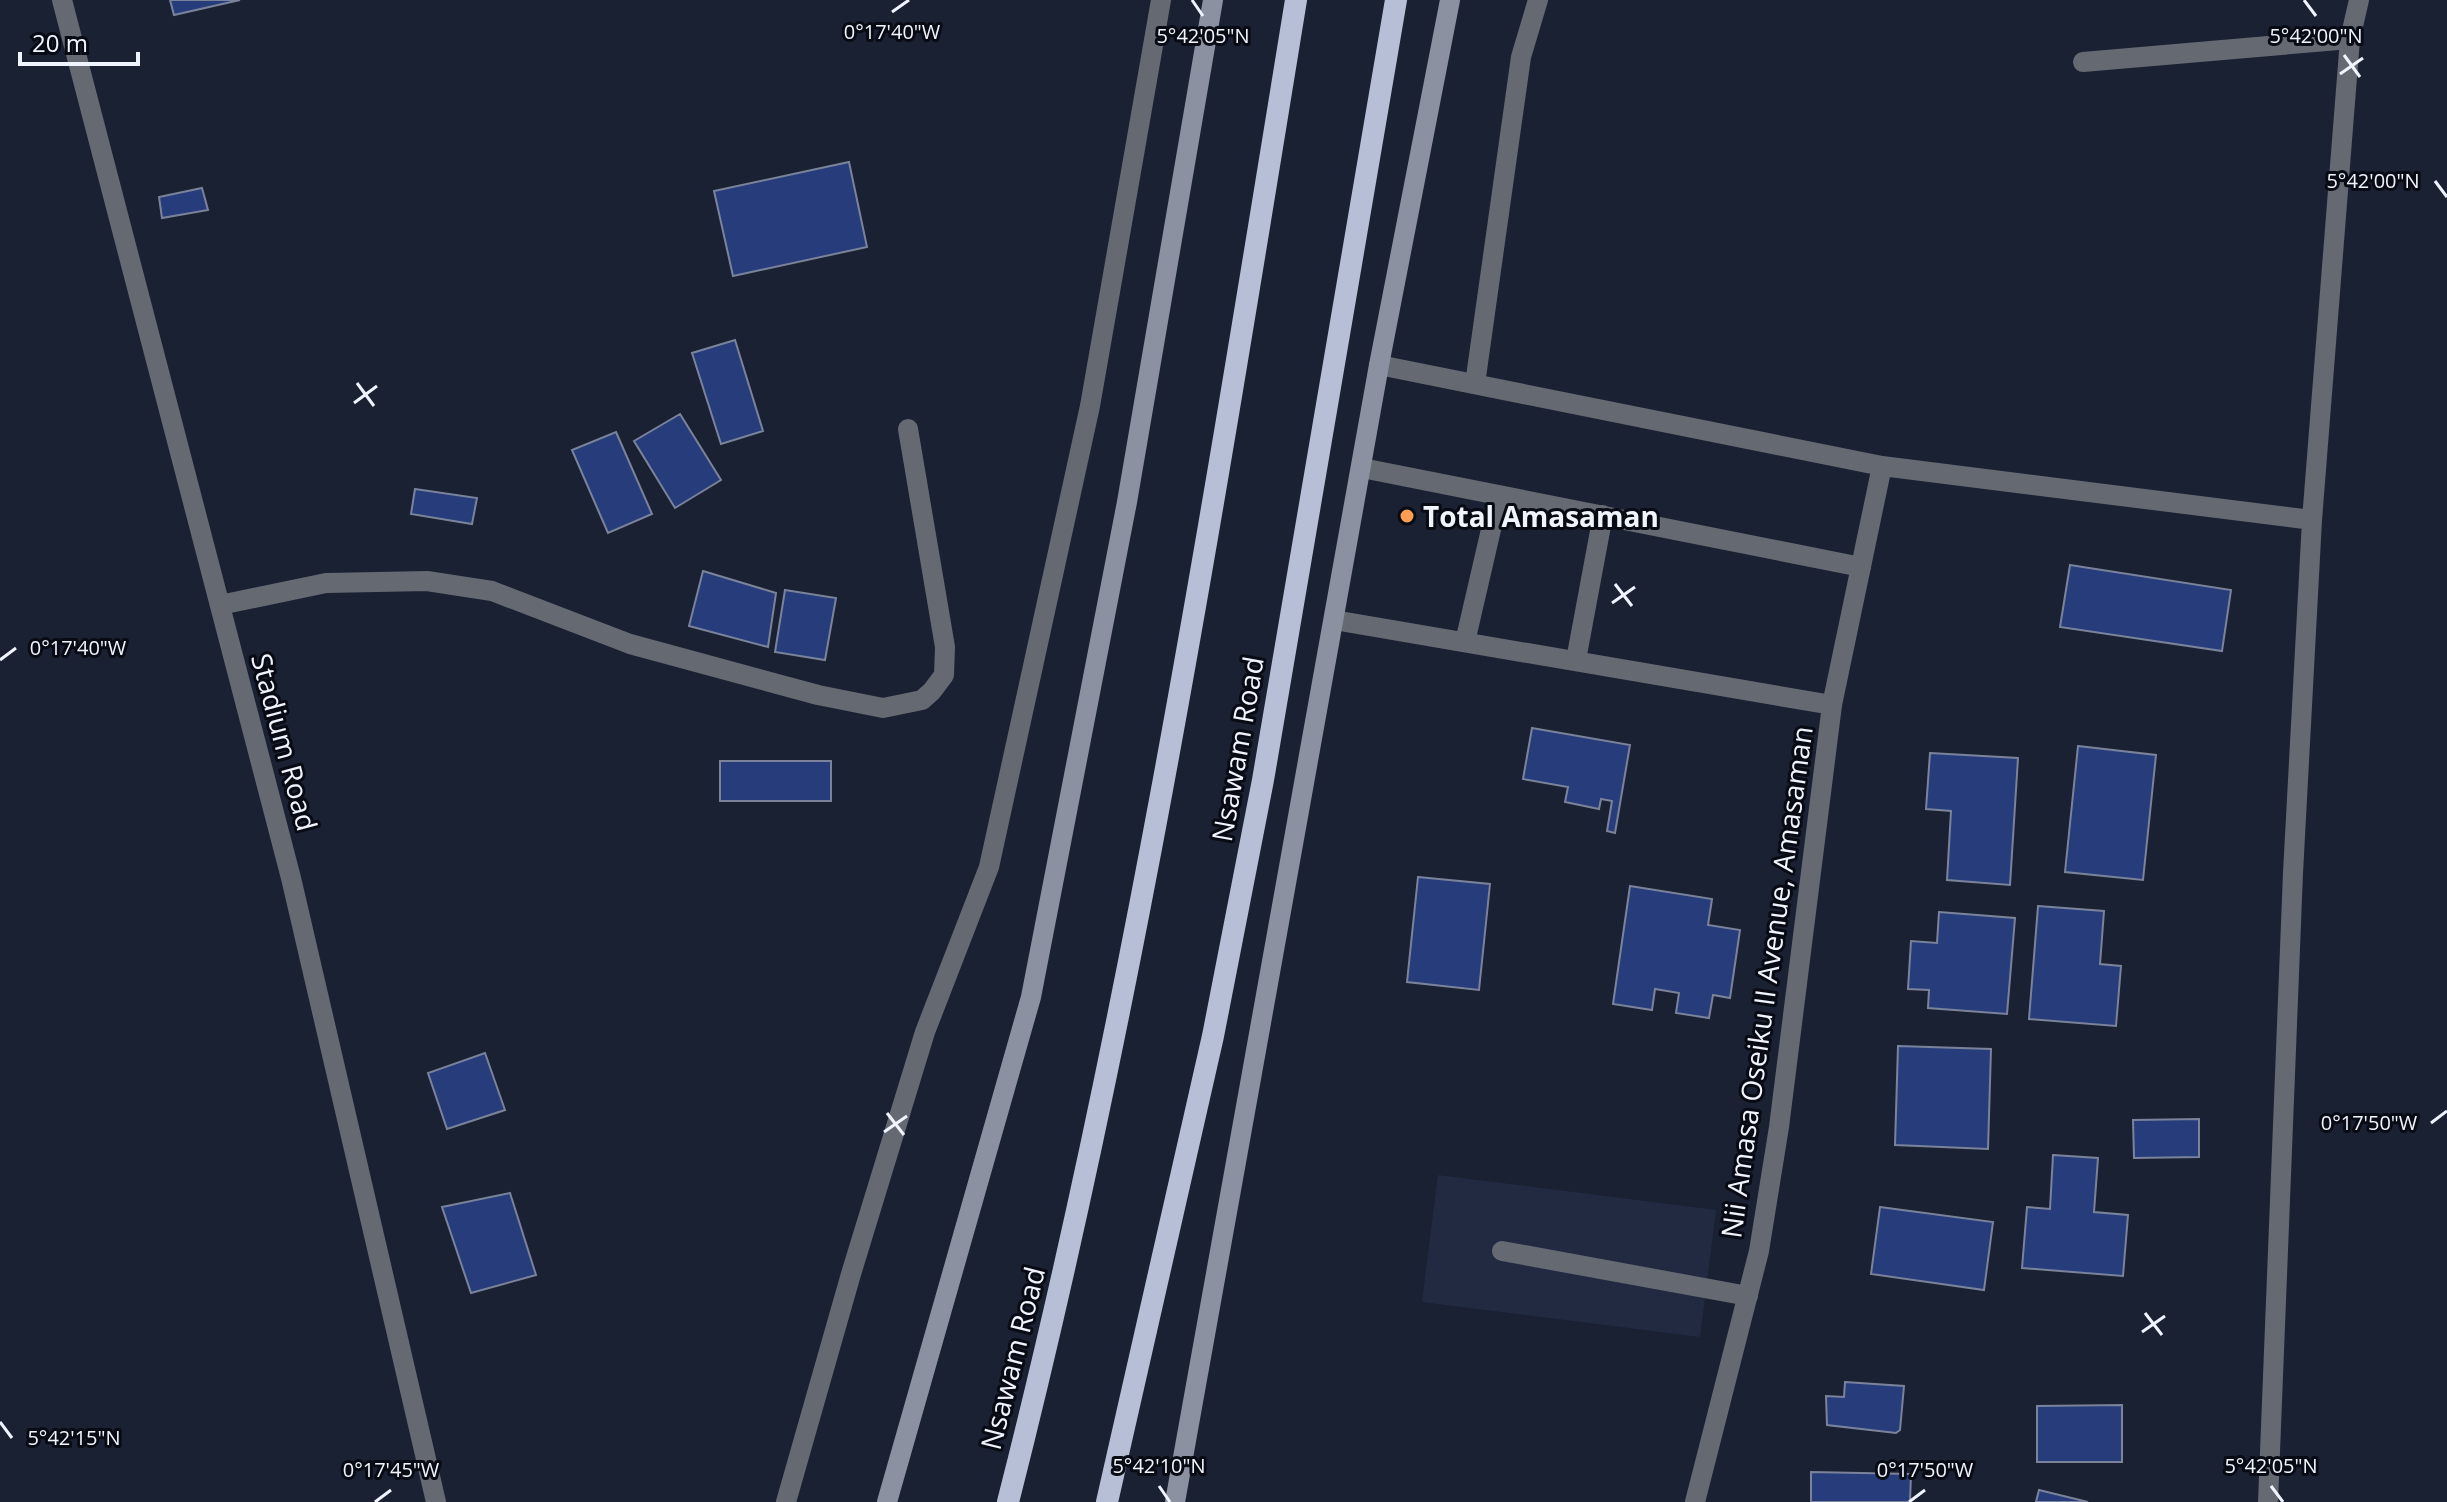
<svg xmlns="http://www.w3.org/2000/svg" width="2447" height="1502" font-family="'Open Sans',sans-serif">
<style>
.built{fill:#212a41}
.building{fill:#273c7b;stroke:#7a839a;stroke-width:2}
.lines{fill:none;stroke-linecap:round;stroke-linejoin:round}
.service{stroke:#656972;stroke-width:20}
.minor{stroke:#656972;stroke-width:20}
.secondary{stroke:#8b91a1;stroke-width:20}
.trunk{stroke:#b6bfd5;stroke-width:22}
.ticks{fill:none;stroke:#eff4fe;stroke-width:3}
.poi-dot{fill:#fc9e52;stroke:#080b13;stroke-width:3}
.labels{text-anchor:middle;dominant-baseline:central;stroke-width:6;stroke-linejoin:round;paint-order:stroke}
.poi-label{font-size:28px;font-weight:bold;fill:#eff4fe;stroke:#080b13;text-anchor:start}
.street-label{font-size:28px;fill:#eff4fe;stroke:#080b13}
.ticks-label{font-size:20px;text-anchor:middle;fill:#eff4fe;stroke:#080b13;stroke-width:6;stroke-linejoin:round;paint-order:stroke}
</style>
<rect width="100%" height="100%" fill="#1a2133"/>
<path class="built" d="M1438,1175L1716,1210L1700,1337L1422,1302Z"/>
<path class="building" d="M170,0H240L174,15Z
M849,162L867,247L733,276L714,191Z
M202,188L208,210L162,218L159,197Z
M735,340L763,431L721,444L692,353Z
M680,414L721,480L675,508L634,441Z
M616,432L652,514L608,533L572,450Z
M415,489L477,498L472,524L411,514Z
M2070,565L2231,590L2222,651L2060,627Z
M703,571L776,593L768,647L689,626Z
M785,590L836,598L825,660L775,652Z
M1532,728L1630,745L1615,833L1607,831L1612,801L1601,799L1599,809L1565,802L1568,787L1523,779Z
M2078,746L2156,755L2143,880L2065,872Z
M1930,753L2018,758L2010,885L1947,880L1951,811L1926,809Z
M720,761H831V801H720Z
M1418,877L1490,884L1479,990L1407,982Z
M1630,886L1712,899L1708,925L1740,930L1730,998L1713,995L1709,1018L1676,1013L1679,993L1655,989L1652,1010L1613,1004Z
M2038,906L2104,911L2100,964L2121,966L2116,1026L2029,1019Z
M1939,912L2015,918L2007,1014L1928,1008L1929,990L1908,989L1911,941L1937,943Z
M1898,1046L1991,1049L1988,1149L1895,1145Z
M485,1053L505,1110L447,1129L428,1073Z
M2199,1119V1157L2134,1158L2133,1120Z
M2053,1155L2098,1158L2094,1212L2128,1215L2123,1276L2022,1268L2027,1207L2050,1209Z
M510,1193L536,1275L471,1293L442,1207Z
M1880,1207L1993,1222L1984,1290L1871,1274Z
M1845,1382L1904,1386L1900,1430L1896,1433L1827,1425L1826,1396L1844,1397Z
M2122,1405V1462H2037V1406Z
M1811,1472L1911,1474L1910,1502H1811Z
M2039,1490L2088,1502H2036Z"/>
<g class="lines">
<path class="service" d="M2083,62L2350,39
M1475,384L1521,57L1538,0
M1362,468L1861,567
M220,605L326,583L427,581L492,591L630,644L818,695L883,708L922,700L932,691L944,675L945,647L908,429
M1334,620L1832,705
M1465,642L1499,495
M1576,660L1603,515
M1502,1251L1748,1296
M786,1502L851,1274L925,1032L989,867L1090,406L1161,0"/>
<path class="minor" d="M62,0L291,878L436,1502
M1379,365L1882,466L2312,520
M1695,1502L1759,1251L1779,1127L1832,705L1882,466
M2268,1502L2293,873L2312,520L2350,39L2359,0"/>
<path class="secondary" d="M887,1502L1031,997L1127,502L1213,0
M1175,1502L1379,365L1450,0"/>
<path class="trunk" d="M1008,1502C1134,1008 1214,503 1296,0
M1107,1502L1213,1036L1263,780L1396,0"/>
</g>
<path class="ticks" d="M1192,0L1203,16M2304,0L2316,16M892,12L909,0M2344,55L2360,77M2340,74L2363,58M2435,181L2447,197M357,383L374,406M354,403L377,386M1615,584L1632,606M1612,603L1635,587M0,660L16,648M887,1113L904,1135M2431,1123L2447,1111M884,1132L907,1116M2145,1313L2162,1335M2142,1332L2165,1316M0,1422L12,1438M1159,1486L1170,1502M2271,1486L2283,1502M375,1502L391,1490M1909,1502L1925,1490"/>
<circle class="poi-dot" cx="1407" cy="516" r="8"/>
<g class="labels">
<g class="poi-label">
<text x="1423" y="516">Total Amasaman</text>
</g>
<g class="street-label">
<text transform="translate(285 742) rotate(75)">Stadium Road</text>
<text transform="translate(1237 749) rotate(-80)">Nsawam Road</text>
<text transform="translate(1766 982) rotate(-82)">Nii Amasa Oseiku II Avenue, Amasaman</text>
<text transform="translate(1012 1358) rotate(-76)">Nsawam Road</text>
</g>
</g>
<g class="ticks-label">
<text x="892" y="39">0°17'40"W</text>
<text x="1203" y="43">5°42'05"N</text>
<text x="2316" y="43">5°42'00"N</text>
<text x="2373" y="188">5°42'00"N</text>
<text x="78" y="655">0°17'40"W</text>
<text x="2369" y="1130">0°17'50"W</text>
<text x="74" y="1445">5°42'15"N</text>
<text x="1159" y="1473">5°42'10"N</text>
<text x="2271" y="1473">5°42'05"N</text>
<text x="391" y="1477">0°17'45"W</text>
<text x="1925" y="1477">0°17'50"W</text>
</g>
<path d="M20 52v12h118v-12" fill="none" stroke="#eff4fe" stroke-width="4"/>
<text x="32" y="52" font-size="24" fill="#eff4fe" stroke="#080b13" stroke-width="6" paint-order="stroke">20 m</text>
</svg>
